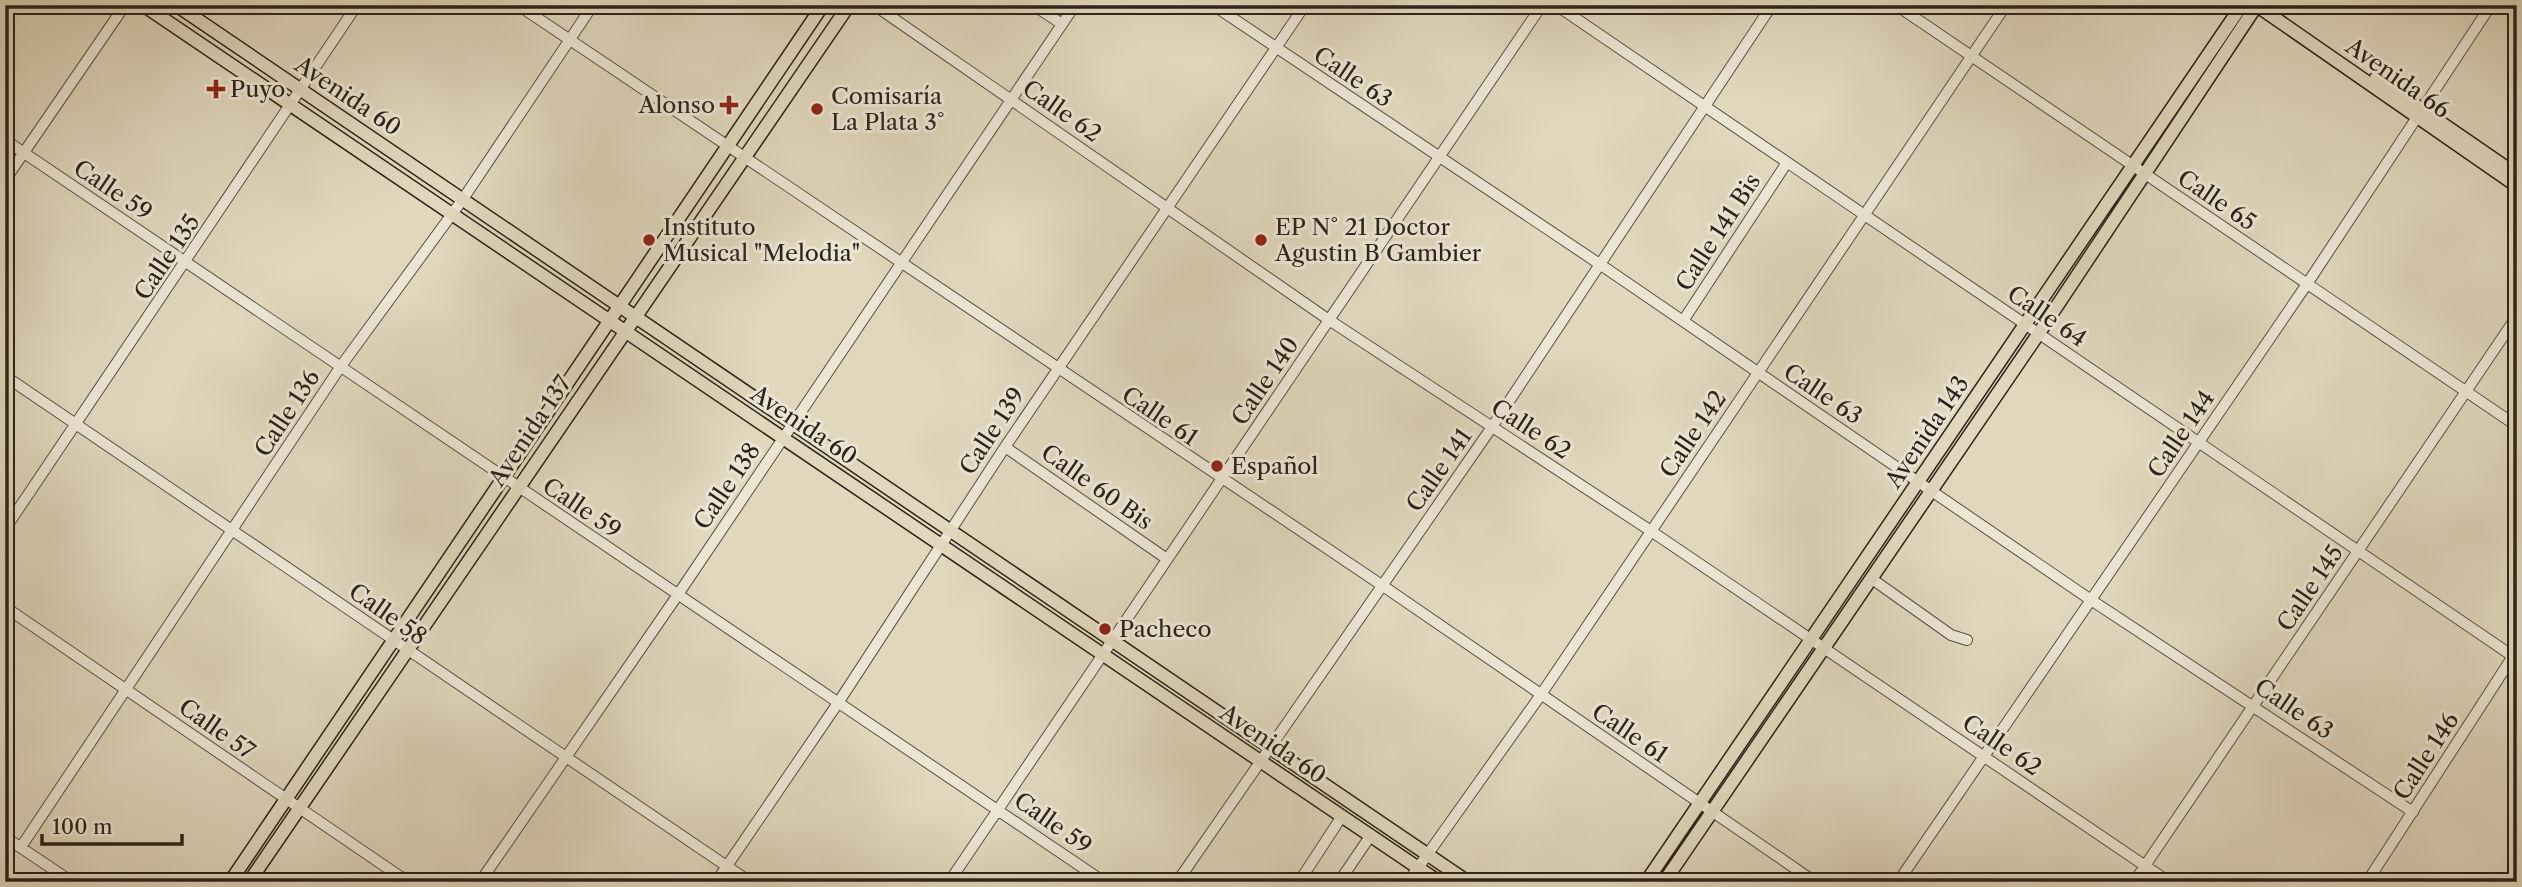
<svg xmlns="http://www.w3.org/2000/svg" width="2522" height="887" font-family="'Libre Caslon Text',serif">
<style>
.lines{fill:none;stroke-linecap:round;stroke-linejoin:round}
.minor-casing{stroke:#595044;stroke-width:12}
.major-casing{stroke:#2c231b;stroke-width:15}
.minor{stroke:#ebe5d4;stroke-width:10}
.major{stroke:#e0d7bd;stroke-width:12}
.poi-dot{fill:#8f2418;stroke:#ebe5d4;stroke-width:2.5}
.labels{text-anchor:middle;dominant-baseline:central;stroke-width:6;stroke-linejoin:round;paint-order:stroke}
.street-label{font-size:23px;fill:#2c231b;stroke:#ebe5d4}
.poi-label{font-size:23px;fill:#2c231b;stroke:#ebe5d4;text-anchor:start}
</style>
<rect width="100%" height="100%" fill="#e0d7bd"/>
<filter id="stains"><feTurbulence type="fractalNoise" baseFrequency=".00286" numOctaves="4"/><feColorMatrix values="0 0 0 0 .2 0 0 0 0 .09 0 0 0 0 .02 0 0 0 .5 -.17"/></filter>
<radialGradient id="worn" r=".72"><stop offset=".6" stop-color="#630" stop-opacity="0"/><stop offset="1" stop-color="#630" stop-opacity=".3"/></radialGradient>
<g class="lines">
<defs>
<path id="minor" d="M518,5L1383,586L1815,882
M874,5L1329,320L1651,531L2169,882
M1033,5L1062,24
M1213,5L1601,265L2091,600L2413,812
M1556,5L2517,659
M1896,5L2517,426
M5,140L1104,882
M5,180L125,5
M1683,321L1786,164
M5,376L750,882
M1005,447L1167,559
M5,529L357,5
M1872,579L1951,635L1967,640
M5,607L408,882
M5,837L72,882
M21,847L341,366L463,199L593,5
M480,882L677,596L1075,5
M716,882L838,703L1005,447L1305,5
M949,882L1542,5
M1177,882L1492,427L1772,5
M1299,882L1342,816
M1339,882L1371,835
M1408,882L1540,696L2006,5
M1898,882L2307,284L2491,5
M2134,882L2517,316
M2367,882L2515,653"/>
<path id="major" d="M143,5L1439,882
M176,5L1468,882
M2256,5L2517,186
M2376,78L2517,175
M230,882L823,5
M249,882L849,5
M1646,882L2242,5
M1664,882L2039,333L2257,5"/>
</defs>
<use href="#minor" class="minor-casing"/>
<use href="#major" class="major-casing"/>
<use href="#minor" class="minor"/>
<use href="#major" class="major"/>
</g>
<g class="poi-dot">
<path d="M212.5 78.5h7v7h7v7h-7v7h-7v-7h-7v-7h7z"/>
<path d="M725.5 94.5h7v7h7v7h-7v7h-7v-7h-7v-7h7z"/>
<circle cx="817" cy="109" r="7"/>
<circle cx="649" cy="240" r="7"/>
<circle cx="1261" cy="240" r="7"/>
<circle cx="1217" cy="466" r="7"/>
<circle cx="1105" cy="629" r="7"/>
</g>
<g class="labels">
<g class="street-label">
<text transform="translate(1353 77) rotate(34)">Calle 63</text>
<text transform="translate(2398 78) rotate(35)">Avenida 66</text>
<text transform="translate(348 96) rotate(34)">Avenida 60</text>
<text transform="translate(1062 111) rotate(35)">Calle 62</text>
<text transform="translate(113 190) rotate(34)">Calle 59</text>
<text transform="translate(2217 200) rotate(34)">Calle 65</text>
<text transform="translate(1718 232) rotate(-57)">Calle 141 Bis</text>
<text transform="translate(167 257) rotate(-56)">Calle 135</text>
<text transform="translate(2047 316) rotate(34)">Calle 64</text>
<text transform="translate(1265 381) rotate(-56)">Calle 140</text>
<text transform="translate(1823 394) rotate(34)">Calle 63</text>
<text transform="translate(287 413) rotate(-57)">Calle 136</text>
<text transform="translate(1160 416) rotate(34)">Calle 61</text>
<text transform="translate(804 425) rotate(34)">Avenida 60</text>
<text transform="translate(1531 429) rotate(33)">Calle 62</text>
<text transform="translate(530 431) rotate(-56)">Avenida 137</text>
<text transform="translate(992 431) rotate(-57)">Calle 139</text>
<text transform="translate(1927 432) rotate(-56)">Avenida 143</text>
<text transform="translate(1693 434) rotate(-56)">Calle 142</text>
<text transform="translate(2181 434) rotate(-56)">Calle 144</text>
<text transform="translate(1439 470) rotate(-55)">Calle 141</text>
<text transform="translate(727 486) rotate(-56)">Calle 138</text>
<text transform="translate(1097 487) rotate(35)">Calle 60 Bis</text>
<text transform="translate(582 508) rotate(34)">Calle 59</text>
<text transform="translate(2310 588) rotate(-56)">Calle 145</text>
<text transform="translate(388 614) rotate(35)">Calle 58</text>
<text transform="translate(2294 709) rotate(34)">Calle 63</text>
<text transform="translate(217 729) rotate(35)">Calle 57</text>
<text transform="translate(1630 733) rotate(34)">Calle 61</text>
<text transform="translate(1273 744) rotate(34)">Avenida 60</text>
<text transform="translate(2002 745) rotate(34)">Calle 62</text>
<text transform="translate(2426 756) rotate(-57)">Calle 146</text>
<text transform="translate(1053 823) rotate(35)">Calle 59</text>
</g>
<g class="poi-label">
<text x="230" y="89">Puyo</text>
<text x="831" y="96">Comisaría<tspan x="831" dy="26">La Plata 3°</tspan></text>
<text x="715" y="105" text-anchor="end">Alonso</text>
<text x="663" y="227">Instituto<tspan x="663" dy="26">Musical "Melodia"</tspan></text>
<text x="1275" y="227">EP N° 21 Doctor<tspan x="1275" dy="26">Agustin B Gambier</tspan></text>
<text x="1231" y="466">Español</text>
<text x="1119" y="629">Pacheco</text>
</g>
</g>
<rect width="2522" height="887" fill="none" stroke="#e0d7bd" stroke-width="28"/>
<rect x="7" y="7" width="2508" height="873" fill="none" stroke="#2c231b" stroke-width="3.5"/>
<rect x="14" y="14" width="2494" height="859" fill="none" stroke="#2c231b" stroke-width="2"/>
<path d="M42 834v10h140v-10" fill="none" stroke="#2c231b" stroke-width="3.5"/>
<text x="52" y="834" font-size="21" fill="#2c231b" stroke="#ebe5d4" stroke-width="5" paint-order="stroke">100 m</text>
<rect width="100%" height="100%" filter="url(#stains)"/>
<rect width="100%" height="100%" fill="url(#worn)"/>
</svg>
